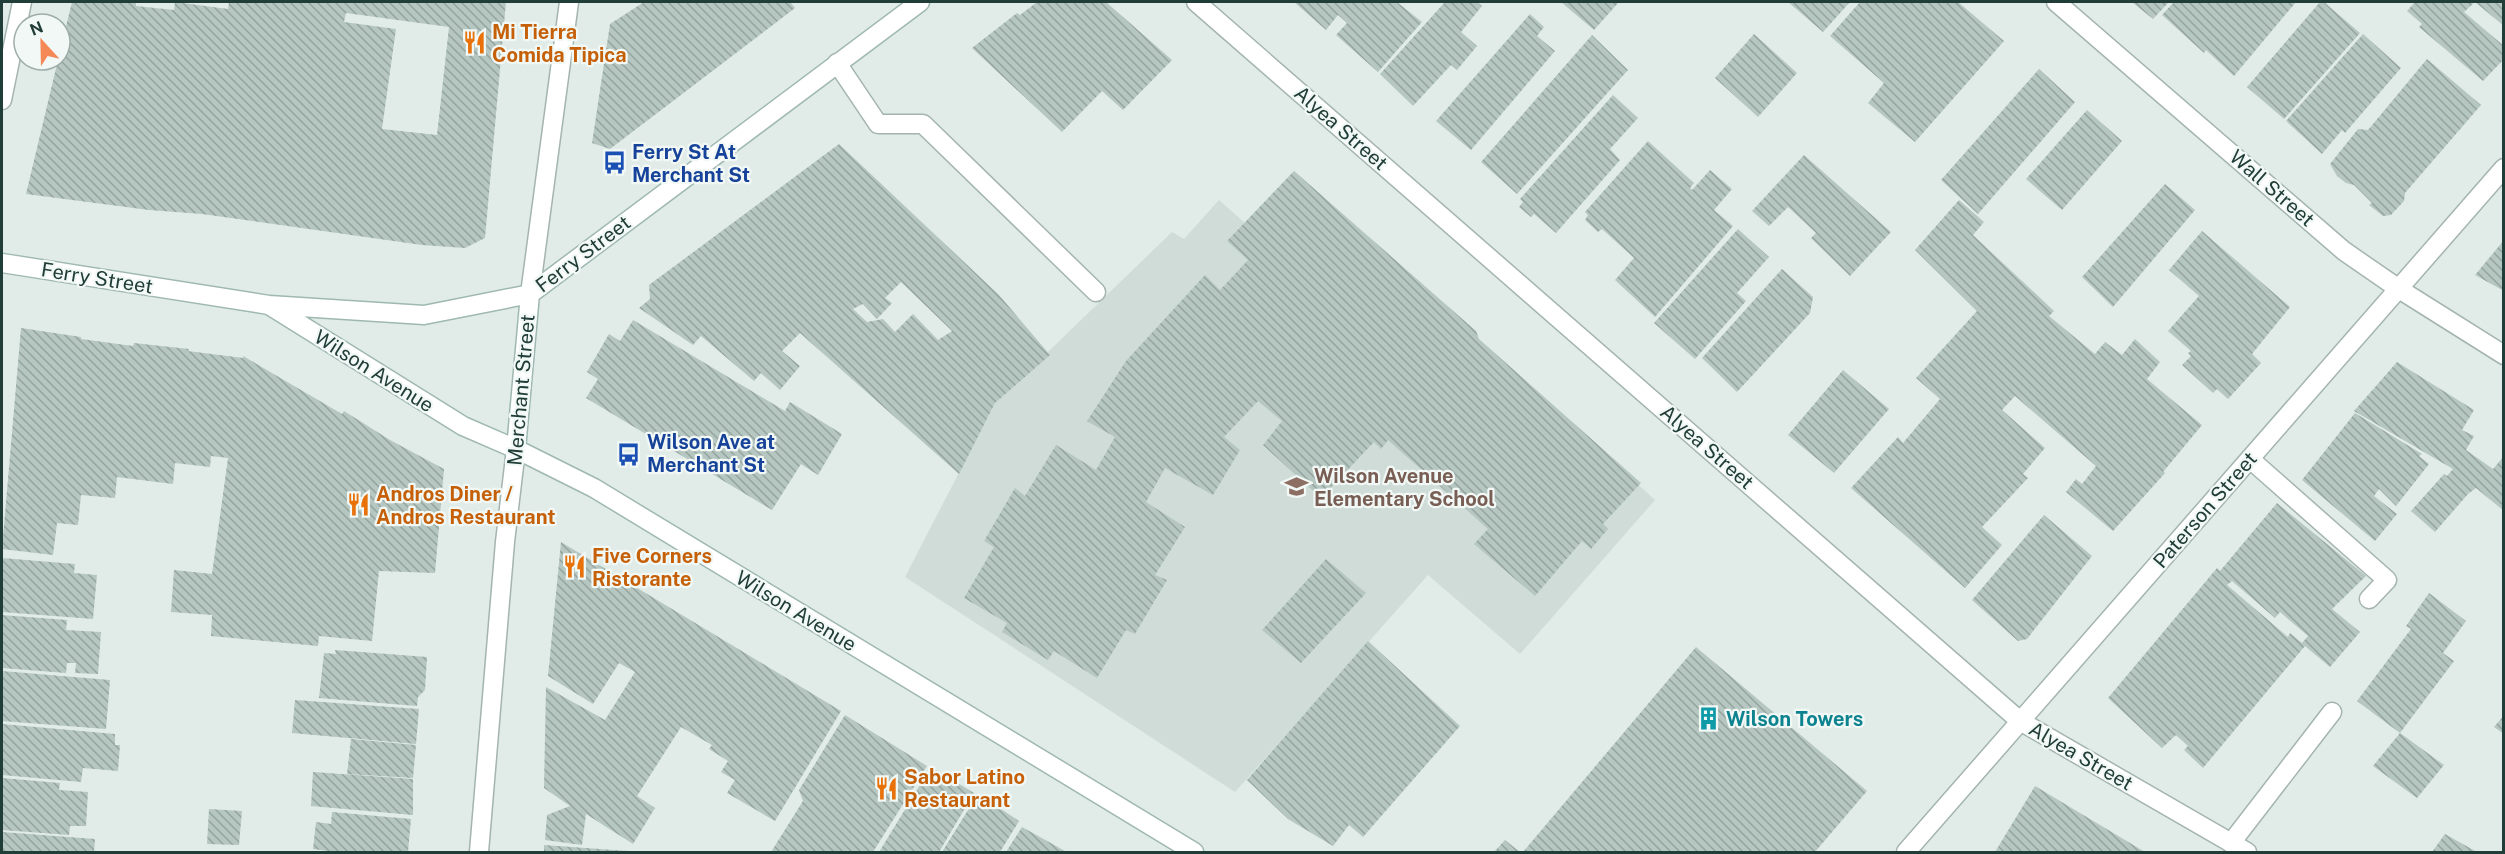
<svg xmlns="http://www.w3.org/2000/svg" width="2505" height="854" font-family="'Public Sans',sans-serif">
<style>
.built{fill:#cfdcd7}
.building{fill:url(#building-back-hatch);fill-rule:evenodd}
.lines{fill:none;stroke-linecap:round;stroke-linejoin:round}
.lane-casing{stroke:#a4b4af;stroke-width:21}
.street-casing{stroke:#a4b4af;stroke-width:21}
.secondary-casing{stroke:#9fb8b1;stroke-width:21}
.lane{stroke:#fff;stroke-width:18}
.street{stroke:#fff;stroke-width:18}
.secondary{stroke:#fff;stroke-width:18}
.labels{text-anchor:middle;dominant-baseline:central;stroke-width:4.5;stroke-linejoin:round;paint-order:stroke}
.food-label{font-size:20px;font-weight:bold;fill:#c56008;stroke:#f1f8f5;text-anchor:start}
.street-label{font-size:20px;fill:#213d37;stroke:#f1f8f5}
.transit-label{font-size:20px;font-weight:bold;fill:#164399;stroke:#f1f8f5;text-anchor:start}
.education-label{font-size:20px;font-weight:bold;fill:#785e54;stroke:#f1f8f5;text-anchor:start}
.culture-label{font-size:20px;font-weight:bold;fill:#0d838f;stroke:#f1f8f5;text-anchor:start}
</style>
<defs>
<pattern id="building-back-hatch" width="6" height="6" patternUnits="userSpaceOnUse" patternTransform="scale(1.5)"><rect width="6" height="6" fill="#b6c7c1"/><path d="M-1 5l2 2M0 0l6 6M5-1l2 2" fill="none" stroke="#94a39e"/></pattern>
</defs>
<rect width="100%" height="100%" fill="#e1ece8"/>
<path class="built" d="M1294,171L1655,500L1520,654L1428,575L1235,792L905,577L995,403L1172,232L1184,239L1219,200L1245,223Z"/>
<path class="building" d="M72,2H136V6L174,10L175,2L228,9L229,2H506L485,238L465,248L422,245L202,214L149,210L26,194L58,60H60V51ZM346,13L449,27L437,135L382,129L396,29L344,22Z
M644,2H790L795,8L610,149L592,143L610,24Z
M1037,2H1106L1172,60L1123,110L1102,91L1062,132L972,48L1017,13L1020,15Z
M1294,2H1397L1422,22L1378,72L1336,35L1347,23L1338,15L1326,30Z
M1445,2H1477L1482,6L1461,32L1477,46L1457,70L1451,65L1413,106L1380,74Z
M1561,2H1619L1594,30Z
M1788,2H1850L1823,32Z
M1860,2H1958L2004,41L1915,142L1868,103L1884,83L1830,36Z
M2132,2H2169L2153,19Z
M2174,2H2296L2234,76L2206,50L2204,53L2162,15Z
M2320,2H2324L2360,33L2284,119L2247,87Z
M2415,2H2471L2473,4L2464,12L2504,46V59L2483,81L2419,27L2422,24L2407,11Z
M2475,2H2504V26Z
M1530,14L1544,27L1537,36L1555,51L1471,150L1436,121Z
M1754,34L1797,73L1758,117L1715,78Z
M2363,34L2401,68L2345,133L2342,130L2322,154L2286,121Z
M1592,35L1628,70L1517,194L1481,162Z
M2427,59L2481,105L2405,193L2404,201L2391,215L2383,216L2369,205L2372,203L2354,185L2346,183L2337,176L2330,164L2358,129L2368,130Z
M2039,69L2075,102L1978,214L1941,180Z
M1613,95L1638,118L1610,149L1620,160L1556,233L1534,214L1531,217L1519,207L1523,202L1520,199Z
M2087,110L2122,141L2062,210L2026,179Z
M1648,141L1694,183L1690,188L1692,190L1710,170L1732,189L1714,210L1733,226L1655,317L1615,280L1634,258L1602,229L1598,232L1585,220L1588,215L1585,212Z
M839,144L999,295L1050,355L995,403L959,474L800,333L782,351L800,366L780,390L761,373L754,381L701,336L693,345L639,308L650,299L649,285ZM901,282L952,331L938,340L913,314L895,332L883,319L867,322L853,309L863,304L877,319L892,303L885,298Z
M1804,155L1891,232L1850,276L1811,238L1816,233L1788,207L1769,226L1752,211Z
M1294,171L1476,331L1479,339L1641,483L1603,524L1608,529L1591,549L1582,541L1535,596L1474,544L1488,529L1388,440L1381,449L1374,442L1321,498L1263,445L1282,421L1258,401L1224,437L1240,450L1213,495L1165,468L1146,502L1185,527L1155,575L1167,580L1135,634L1126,630L1097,678L1054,651L1048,660L1002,632L1007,623L964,598L994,547L984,541L1015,488L1025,496L1056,445L1096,470L1115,437L1087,421L1126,361L1205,275L1220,290L1248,260L1227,241Z
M2165,184L2195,210L2113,307L2082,277Z
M1959,200L1984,222L1973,235L2054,311L2049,316L2095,354L2105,342L2122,355L2135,339L2160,362L2147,379L2202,425L2163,472L2165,473L2113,531L2066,492L2076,479L2082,484L2096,466L2015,396L2002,410L2045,448L2023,474L2028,478L1982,527L2002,545L1965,588L1851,488L1898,437L1903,443L1940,399L1916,378L1977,311L1915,250Z
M1738,229L1769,257L1737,293L1746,301L1695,359L1654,323Z
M2202,231L2290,307L2252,354L2261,363L2228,399L2217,389L2213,393L2182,365L2191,356L2188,353L2191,351L2168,331L2199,296L2169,270Z
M2504,240V291L2475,275Z
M1782,269L1813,297L1810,313L1737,392L1702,358Z
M633,320L785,411L790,402L842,434L818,475L801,464L772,510L586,398L598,379L587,372L609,334L620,341Z
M21,328L81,337V339L133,346L134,343L189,349L188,351L243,358V356L342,414L344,411L390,440L444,469L435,573L379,571L372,641L319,636L318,646L211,636L212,615L171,612L174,570L212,574L228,458L211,456L210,467L175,463L173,484L117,477L115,498L81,495L78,525L57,523L53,555L2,549Z
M2397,362L2474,410L2462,430L2474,436L2466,450L2493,469L2504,456V511L2476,488L2468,494L2435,532L2411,511L2444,474L2447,476L2453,469L2354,411Z
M1843,370L1889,409L1834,473L1788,435Z
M2355,413L2422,454L2419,456L2429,464L2396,506L2379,489L2374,496L2397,514L2375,541L2302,480Z
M2277,503L2366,576L2332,609L2360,632L2330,667L2305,646L2203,768L2184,750L2188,746L2176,735L2162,748L2108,698L2217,568L2220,571ZM2232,581L2275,618L2280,612L2308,636L2302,643L2290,633L2288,637L2227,585Z
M2044,515L2092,556L2027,639L2018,641L1972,600Z
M561,542L841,711L775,821L727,793L735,780L721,772L728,761L709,749L712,745L681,727L637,796L655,808L633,844L586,814L582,845L545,840L547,815L570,806L544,788L546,687L605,720L635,672L619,663L593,704L548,676Z
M2,558L75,564L74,573L97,575L93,619L2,612Z
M1326,559L1366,593L1301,663L1262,630Z
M2429,593L2466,621L2443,653L2454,661L2400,733L2357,701L2411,629L2406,626Z
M2,615L67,620L66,630L101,632L98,674L75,673L76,663H67L66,673L2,668Z
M1368,641L1460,726L1363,837L1349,825L1333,846L1288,819L1247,780Z
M1696,647L1867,791L1815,852H1523Z
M335,650L427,657L425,690L418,697L417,706L319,698L324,653L336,654Z
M2,671L110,680L106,729L2,721Z
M295,700L419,709L416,744L292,733Z
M845,715L927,766L873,852H771L803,801L799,790Z
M2504,715V734L2494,727Z
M2,724L115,734V745H120L118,771L83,768L81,782L2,775Z
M2400,733L2444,765L2417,798L2373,766Z
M351,739L416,745L413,778L347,774Z
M931,767L974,793L939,852H879Z
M313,772L413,779V815L311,806Z
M2,778L60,783L59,790L88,792L86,826H70L69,835L2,830Z
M2035,786L2145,852H1995Z
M978,794L1019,821L1000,852H942Z
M209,809L242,811L239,845L207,844Z
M332,812L411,819L408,852H328V851L313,849L316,822L331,824Z
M1022,827L1065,851L1071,852H1006Z
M2,832L95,839L94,852H2Z
M2445,834L2477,852H2432Z
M1505,840L1520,852H1494Z
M544,845L628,851V852H544Z"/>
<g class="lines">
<defs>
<path id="lane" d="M837,63L878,124H923L1096,292
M2250,459L2387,580L2369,599
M2231,843L2332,712"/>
<path id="street" d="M1196,2L2020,721L2247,852
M2056,2L2344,251L2399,289L2504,355
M2,100L22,2
M530,294L569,2
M479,852L505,542L516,449
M1906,852L2504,168"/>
<path id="secondary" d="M2,263L269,305L424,315L530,294L920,2
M269,305L463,426L516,449L594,488L1194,852
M516,449L530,294"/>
</defs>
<use href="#lane" class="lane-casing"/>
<use href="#street" class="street-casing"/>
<use href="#secondary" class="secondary-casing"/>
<use href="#lane" class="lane"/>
<use href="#street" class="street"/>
<use href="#secondary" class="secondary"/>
</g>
<defs>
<symbol id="restaurant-bare" viewBox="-9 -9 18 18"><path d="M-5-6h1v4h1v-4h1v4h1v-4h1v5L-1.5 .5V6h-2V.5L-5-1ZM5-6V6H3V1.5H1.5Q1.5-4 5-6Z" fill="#e8710a" stroke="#f1f8f5" stroke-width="2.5" paint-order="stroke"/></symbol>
<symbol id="bus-bare" viewBox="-9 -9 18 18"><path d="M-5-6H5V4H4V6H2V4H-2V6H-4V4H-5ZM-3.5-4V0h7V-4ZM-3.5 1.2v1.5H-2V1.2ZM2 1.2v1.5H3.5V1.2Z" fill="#1a4fb4" stroke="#f1f8f5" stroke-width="2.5" paint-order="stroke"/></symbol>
<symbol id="school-bare" viewBox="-9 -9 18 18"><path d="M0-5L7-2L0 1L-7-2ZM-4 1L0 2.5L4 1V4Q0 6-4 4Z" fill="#8d6e63" stroke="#f1f8f5" stroke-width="2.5" paint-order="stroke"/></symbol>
<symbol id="building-bare" viewBox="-9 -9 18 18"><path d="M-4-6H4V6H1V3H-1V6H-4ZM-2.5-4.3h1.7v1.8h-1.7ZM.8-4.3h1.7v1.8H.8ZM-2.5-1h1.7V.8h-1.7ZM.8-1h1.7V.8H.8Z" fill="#0f9aa8" stroke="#f1f8f5" stroke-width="2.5" paint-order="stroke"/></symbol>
</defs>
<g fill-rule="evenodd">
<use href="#restaurant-bare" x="458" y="26" width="33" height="33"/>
<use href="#bus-bare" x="598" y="146" width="33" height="33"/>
<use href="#bus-bare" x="612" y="438" width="33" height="33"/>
<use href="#school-bare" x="1280" y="470" width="33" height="33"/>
<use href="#restaurant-bare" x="342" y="488" width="33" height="33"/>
<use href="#restaurant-bare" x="558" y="550" width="33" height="33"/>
<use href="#building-bare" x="1692" y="702" width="33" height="33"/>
<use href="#restaurant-bare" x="870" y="772" width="33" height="33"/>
</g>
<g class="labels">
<g class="food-label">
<text x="492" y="32">Mi Tierra<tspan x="492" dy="23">Comida Tipica</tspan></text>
<text x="376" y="494">Andros Diner /<tspan x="376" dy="23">Andros Restaurant</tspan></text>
<text x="592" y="556">Five Corners<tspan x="592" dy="23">Ristorante</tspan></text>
<text x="904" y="777">Sabor Latino<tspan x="904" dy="23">Restaurant</tspan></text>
</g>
<g class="street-label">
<text transform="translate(1341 128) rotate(41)">Alyea Street</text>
<text transform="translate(2272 188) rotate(41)">Wall Street</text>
<text transform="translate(583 254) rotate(-37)">Ferry Street</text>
<text transform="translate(97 278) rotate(9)">Ferry Street</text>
<text transform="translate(374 371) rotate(32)">Wilson Avenue</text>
<text transform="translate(521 390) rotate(-85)">Merchant Street</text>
<text transform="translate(1707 447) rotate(41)">Alyea Street</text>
<text transform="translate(2205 510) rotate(-49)">Paterson Street</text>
<text transform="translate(796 611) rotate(31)">Wilson Avenue</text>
<text transform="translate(2081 756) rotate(30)">Alyea Street</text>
</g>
<g class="transit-label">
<text x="632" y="152">Ferry St At<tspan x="632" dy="23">Merchant St</tspan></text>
<text x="647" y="442">Wilson Ave at<tspan x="647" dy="23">Merchant St</tspan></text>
</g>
<g class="education-label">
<text x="1314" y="476">Wilson Avenue<tspan x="1314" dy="23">Elementary School</tspan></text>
</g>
<g class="culture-label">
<text x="1726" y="719">Wilson Towers</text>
</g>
</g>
<rect width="2505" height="854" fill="none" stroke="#213d37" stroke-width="6"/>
<g transform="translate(42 42) rotate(338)"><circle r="28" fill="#f1f8f5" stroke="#9eada9" stroke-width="1.5"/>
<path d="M0-4.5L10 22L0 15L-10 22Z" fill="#f48957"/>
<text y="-9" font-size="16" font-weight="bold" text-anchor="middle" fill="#213d37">N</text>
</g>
</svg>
